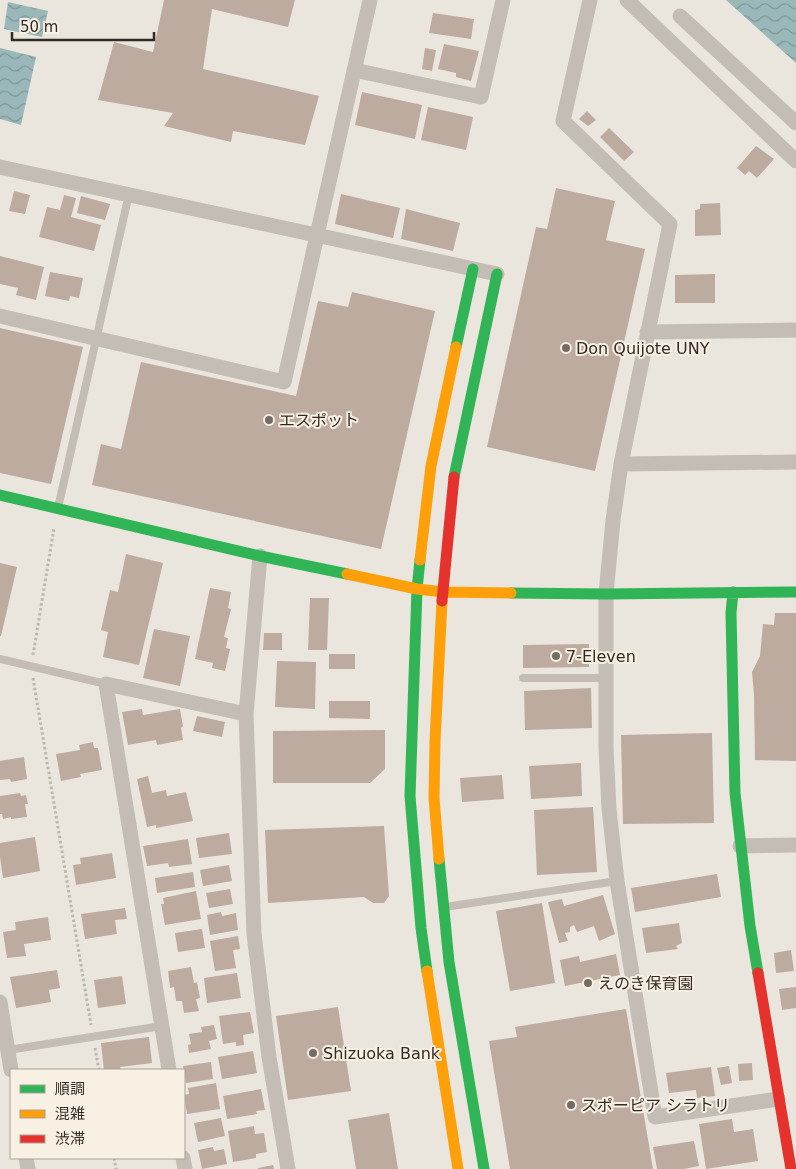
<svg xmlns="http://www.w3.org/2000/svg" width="796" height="1169" font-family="'DejaVu Sans','Noto Sans JP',sans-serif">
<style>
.water{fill:url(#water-waves)}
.building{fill:#bdab9f}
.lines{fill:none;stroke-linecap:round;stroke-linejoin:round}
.path{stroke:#bbb6af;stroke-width:3;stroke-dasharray:2.5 2.5;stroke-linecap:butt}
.lane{stroke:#c3bdb6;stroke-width:8}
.street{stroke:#c3bdb6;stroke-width:15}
.fast{stroke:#30b455;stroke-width:11}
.slow{stroke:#ff9f0a;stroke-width:11}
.jam{stroke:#e5322d;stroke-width:11}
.poi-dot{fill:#726c65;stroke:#f8f0e3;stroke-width:2}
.labels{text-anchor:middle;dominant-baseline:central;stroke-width:4;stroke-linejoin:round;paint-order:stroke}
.poi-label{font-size:16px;fill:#322b25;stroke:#f8f0e3;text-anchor:start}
</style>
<defs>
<pattern id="water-waves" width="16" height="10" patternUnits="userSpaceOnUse" patternTransform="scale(1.25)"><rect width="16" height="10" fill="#9ab8ba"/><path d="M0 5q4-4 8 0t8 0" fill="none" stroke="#7e9697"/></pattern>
</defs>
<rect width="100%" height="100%" fill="#eae6dd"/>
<path class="water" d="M726,0H796V63Z
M8,2L48,11L42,37L4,29Z
M0,48L36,57L21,125L0,119Z"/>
<path class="building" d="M164,0H295L288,27L212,9L203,69L319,96L305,145L233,131L231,142L164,126L173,113L98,100L114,42L153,52Z
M433,13L474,19L471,39L429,33Z
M444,44L479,51L471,81L456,77V73L438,69Z
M425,48L436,50L432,71L422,69Z
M362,92L422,105L415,139L355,125Z
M428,107L473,117L466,150L421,140Z
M587,111L596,120L588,126L579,119Z
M609,128L634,152L624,161L600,137Z
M756,146L774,159L757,178L749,171L745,175L737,168Z
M556,188L615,201L606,240L645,249L595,471L487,447L536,227L547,229Z
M14,191L30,195L25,214L9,211Z
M341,194L400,208L393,238L335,224Z
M64,195L76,198L71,217L101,225L94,251L39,237L47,207L60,210Z
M81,196L110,204L105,220L77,213Z
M720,203L721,235L695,236V210L700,209V204Z
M406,209L460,223L453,251L401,239Z
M0,256L44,267L36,300L16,295L18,288L0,284Z
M50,272L83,278L79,298L70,296L69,301L45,296Z
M715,274V303H675V275Z
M352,292L435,311L381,549L92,485L101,444L121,449L141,362L296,396L318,301L348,307Z
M0,328L83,347L51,484L0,473Z
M126,554L163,563L139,665L103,657L108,632L101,630L110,590L118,592Z
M0,563L17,567L1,636H0Z
M210,588L231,592L228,608L231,609L224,637L228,638L226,648L230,649L225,671L212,668L213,663L195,659Z
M310,598H329L327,650H308Z
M775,613H796V761L755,760L754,695L752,672L760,656L763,624L774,625Z
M154,629L190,636L180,686L143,678Z
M264,633H282V650H263Z
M589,644V667L523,668V645Z
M329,654H355V669H329Z
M277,661L316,662L315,709L275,707Z
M591,688L592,728L525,730L524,691Z
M329,701H370V719L329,718Z
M142,709L143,715L180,709L183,726L181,728L183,740L157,745L156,740L128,745L122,712Z
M197,716L225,722L222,737L193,731Z
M385,730V769L370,783H273V731Z
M712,733L714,823L623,824L621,735Z
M93,742L94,748H98L102,770L80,774L81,777L61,781L56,754L80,750L79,745Z
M24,757L27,779L11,782L10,779L0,780V761Z
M581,763L582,796L531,799L529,766Z
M502,775L504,799L462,802L460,778Z
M148,776L152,793L166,790L167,796L186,792L193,821L156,828V825L147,827L137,779Z
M20,793L21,796L26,795L28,804H25L27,817L11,819V817L3,819L2,814H0V796Z
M593,807L597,872L537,875L534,810Z
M384,826L389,896L384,903H373L364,897L268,903L265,830Z
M229,833L232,854L199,858L196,838Z
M35,837L40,871L3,878L0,857V843Z
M188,839L192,864L169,867L168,863L147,866L143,846Z
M112,853L116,878L76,885L73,865L81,864L80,858Z
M229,865L232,881L203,886L200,870Z
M193,872L195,887L157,893L155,878Z
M717,874L721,897L635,912L631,888Z
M230,889L233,904L209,908L206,893Z
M196,891L201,919L165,925L161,904H164L163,898Z
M603,895L615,934L599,941L594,926L577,932L574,925L570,927V932L565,933L568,941L559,943L548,902L562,899L564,906Z
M542,903L555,983L510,991L496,911Z
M125,908L127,919L115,920L117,934L85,939L81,914Z
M221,912L222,916L236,913L238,930L210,935L207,915Z
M48,917L51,940L24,944L26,956L7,958L3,932L16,930L15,922Z
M679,923L682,943L676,946L678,949L646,953L642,928Z
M202,929L205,948L178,952L175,933Z
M238,936L240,949L233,950L236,968L215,971L210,941Z
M791,950L794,971L776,973L774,953Z
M616,954L620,975L565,986L560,960L579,956L580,962Z
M191,967L194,983L197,982L200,998L196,999L199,1011L184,1013L182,1001H176L174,987L170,988L168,971Z
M57,970L60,988L49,990L51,1002L16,1008L10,977Z
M237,973L241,998L207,1003L204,978Z
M122,976L126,1004L98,1008L94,980Z
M796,987V1008L782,1010L779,989Z
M338,1007L351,1091L288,1100L276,1016Z
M626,1009L653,1169H510L489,1041L517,1037L515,1027Z
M250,1012L254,1033L243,1035L244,1045L236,1046V1042L223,1044L219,1016Z
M214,1025L217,1039L209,1041L211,1049L189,1053L188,1045L191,1044L189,1034L202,1032L201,1027Z
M149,1037L152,1063L120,1067L121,1070H104L101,1043Z
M253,1051L257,1073L222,1079L218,1057Z
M211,1062L213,1079L186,1083L183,1066Z
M752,1063L753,1080L739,1081L738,1064Z
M729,1066L732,1083L721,1085L717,1068Z
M711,1067L715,1096L697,1098L696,1090L669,1093L666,1073Z
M216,1083L220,1109L187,1114L184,1095L189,1094L188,1088Z
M261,1089L265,1110L256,1111L257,1114L227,1119L223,1096Z
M389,1113L398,1169H356L348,1120Z
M221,1118L225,1136L198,1142L194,1123Z
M732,1119L734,1132L753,1129L758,1161L706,1169L699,1124Z
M254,1126L255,1134L264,1133L267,1152L256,1154V1158L233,1162L228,1131Z
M694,1141L699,1166L684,1169H657L653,1147Z
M213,1147L214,1151L224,1149L227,1164L202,1169L198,1150Z
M273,1165L274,1169H258V1168Z"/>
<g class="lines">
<path class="path" d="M33,655L54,528
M33,678L91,1025
M95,1048L99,1070
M114,1158L116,1169"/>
<path class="lane" d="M58,508L129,194
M0,659L106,684
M523,678H606
M445,907L617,881
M8,1050L162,1026"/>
<path class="street" d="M590,0L563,121L670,224L621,464L613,520L606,594V747L609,809L617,881L655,1117L778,1099
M627,0L796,161
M680,16L796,123
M354,70L481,97L503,0
M0,167L497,274
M0,316L284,382L370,0
M647,332L796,330
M621,464L796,462
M260,556L246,714L254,934L269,1057L288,1169
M740,846L796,845
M0,1002L11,1070
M169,1070L106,684L246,714
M26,1158L28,1169
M183,1158L185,1169"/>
<path class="fast" d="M456,347L473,269
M454,477L497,274
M0,495L260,556L347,574
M420,560L417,589L410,796L421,928L427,971
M733,592L731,613L735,793L750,926L758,973
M511,593L606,594L796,592
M439,859L449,962L484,1169"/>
<path class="slow" d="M420,560L431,466L456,347
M347,574L417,589L444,592L511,593
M439,859L434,798L435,741L442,601
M427,971L458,1169"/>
<path class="jam" d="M442,601L454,477
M758,973L791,1169"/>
</g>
<g class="poi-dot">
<circle cx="566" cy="348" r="5"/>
<circle cx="269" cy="420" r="5"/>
<circle cx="556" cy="656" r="5"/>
<circle cx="588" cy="983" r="5"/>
<circle cx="313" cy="1053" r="5"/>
<circle cx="571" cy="1105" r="5"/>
</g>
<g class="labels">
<g class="poi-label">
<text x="576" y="348">Don Quijote UNY</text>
<text x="279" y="420">エスポット</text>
<text x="566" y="656">7-Eleven</text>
<text x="598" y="983">えのき保育園</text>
<text x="323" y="1053">Shizuoka Bank</text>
<text x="581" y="1105">スポーピア シラトリ</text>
</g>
</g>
<rect x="10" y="1069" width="175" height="90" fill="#f8f0e3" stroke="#a9a197"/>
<rect x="20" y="1085" width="25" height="8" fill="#30b455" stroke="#a9a197"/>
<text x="55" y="1094" font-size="15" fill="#322b25">順調</text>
<rect x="20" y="1110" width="25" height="8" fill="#ff9f0a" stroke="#a9a197"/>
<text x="55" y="1119" font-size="15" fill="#322b25">混雑</text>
<rect x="20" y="1135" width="25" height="8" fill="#e5322d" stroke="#a9a197"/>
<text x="55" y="1144" font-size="15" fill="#322b25">渋滞</text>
<path d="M12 32v8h142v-8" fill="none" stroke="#322b25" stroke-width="2.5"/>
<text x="20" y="32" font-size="15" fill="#322b25" stroke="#f8f0e3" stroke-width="4" paint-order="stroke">50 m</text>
</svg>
